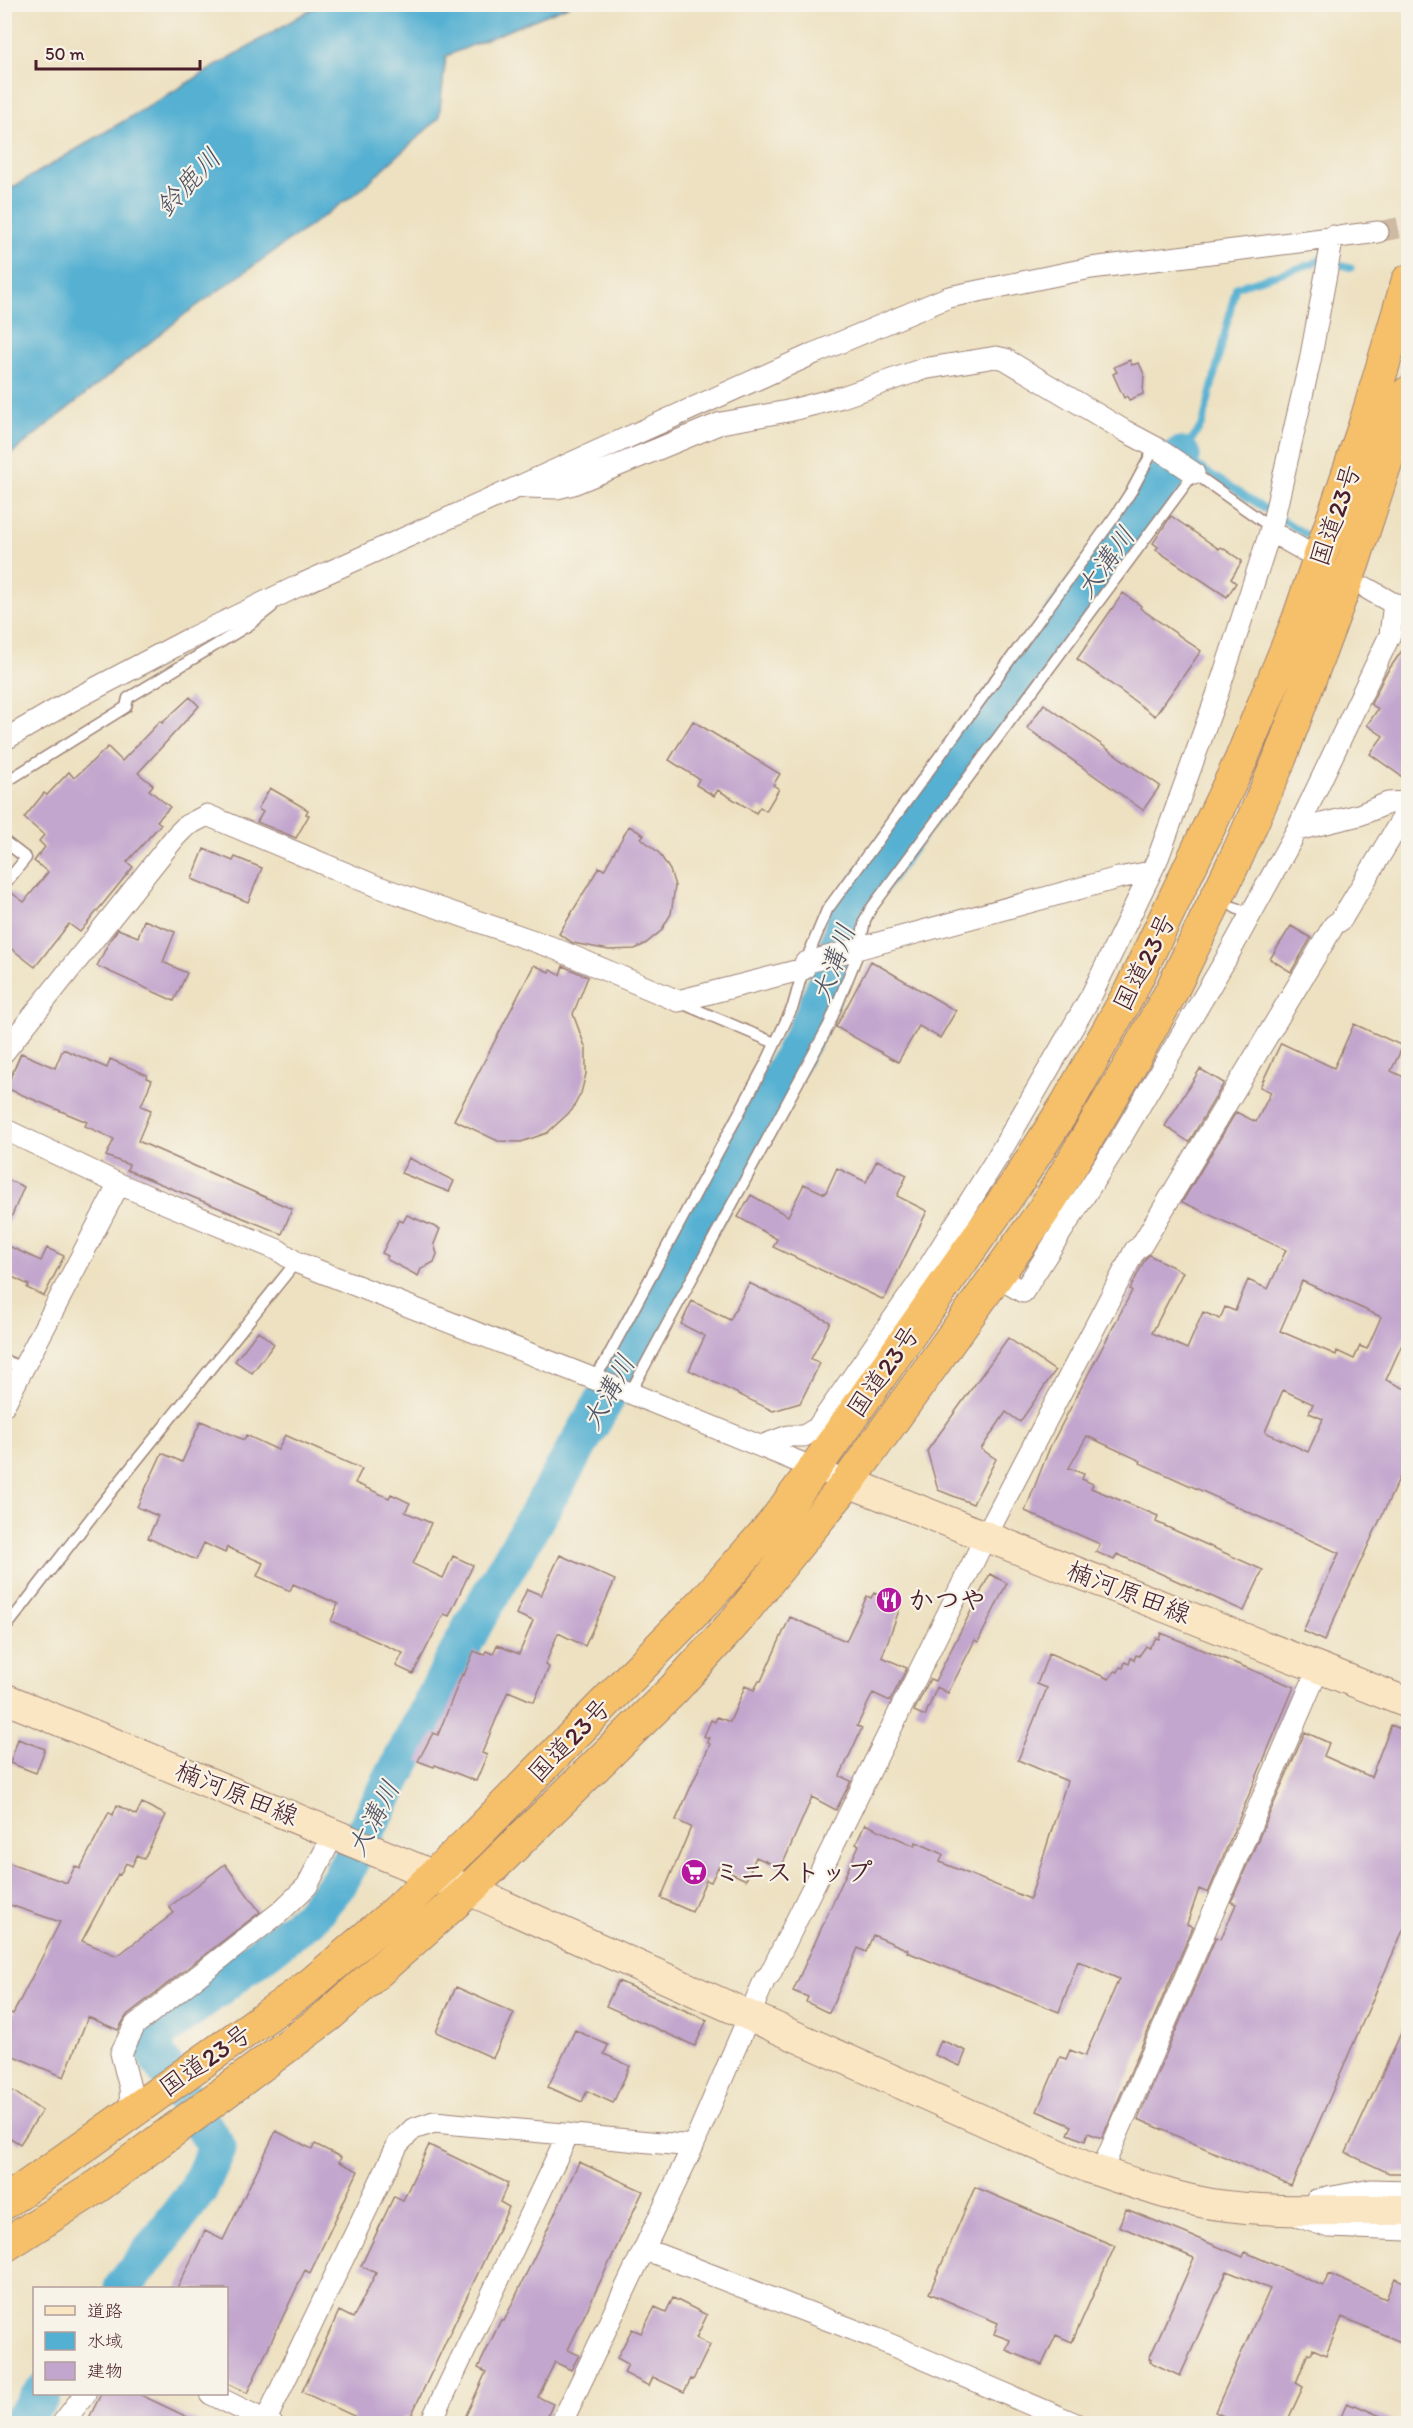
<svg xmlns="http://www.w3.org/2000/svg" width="1413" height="2428" font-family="Itim,'Klee One',sans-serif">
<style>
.water{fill:#54b0d2;stroke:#4f687e;stroke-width:1.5}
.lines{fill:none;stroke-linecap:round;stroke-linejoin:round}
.stream{stroke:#54b0d2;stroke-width:7}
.river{stroke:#54b0d2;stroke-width:39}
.building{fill:#c2a6ce;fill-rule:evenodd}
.street-tunnel{stroke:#ccbaa3;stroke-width:21;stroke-dasharray:21 10;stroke-linecap:butt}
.lane-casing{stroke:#9c8076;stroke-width:13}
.street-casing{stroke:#9c8076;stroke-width:23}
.secondary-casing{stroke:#9c8076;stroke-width:32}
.highway-casing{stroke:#9c8076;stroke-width:35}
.lane{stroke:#fff;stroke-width:10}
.street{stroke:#fff;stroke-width:21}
.secondary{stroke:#fbe6c4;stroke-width:30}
.highway{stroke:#f6c06b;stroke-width:33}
.labels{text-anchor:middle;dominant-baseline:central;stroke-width:4.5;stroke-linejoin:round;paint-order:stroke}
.street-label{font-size:26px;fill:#4a1f2b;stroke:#f7f3e8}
.poi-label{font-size:26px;font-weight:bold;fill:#4a1f2b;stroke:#f7f3e8;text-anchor:start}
.water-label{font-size:27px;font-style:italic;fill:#4e5265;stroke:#f7f3e8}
</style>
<rect width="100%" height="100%" fill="#f7f3e8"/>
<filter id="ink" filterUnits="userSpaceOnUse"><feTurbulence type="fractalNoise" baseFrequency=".0167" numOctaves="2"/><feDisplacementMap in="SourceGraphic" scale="12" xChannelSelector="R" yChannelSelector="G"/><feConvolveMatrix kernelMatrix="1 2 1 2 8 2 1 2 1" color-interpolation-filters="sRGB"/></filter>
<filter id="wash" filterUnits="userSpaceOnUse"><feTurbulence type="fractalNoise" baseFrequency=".008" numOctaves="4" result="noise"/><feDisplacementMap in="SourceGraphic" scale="24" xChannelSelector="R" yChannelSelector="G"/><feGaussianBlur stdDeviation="1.35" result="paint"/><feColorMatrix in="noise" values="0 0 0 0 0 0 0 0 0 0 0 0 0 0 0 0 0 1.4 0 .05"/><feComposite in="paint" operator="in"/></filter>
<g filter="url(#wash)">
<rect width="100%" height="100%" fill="#ede1c1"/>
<path class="water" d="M318,5H570L446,56L439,118L359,191L184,315L5,459V192Z"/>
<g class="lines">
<path class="stream" d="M1186,459L1181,456L1203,423L1236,287L1311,264L1320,259L1351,268
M1198,466L1310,537"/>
<path class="river" d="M123,2288L198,2190L217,2148L158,2057L150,2039L310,1917L339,1882L474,1623L604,1401L810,1024L831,973L846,920L863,892L1181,456
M19,2424L42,2394"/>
</g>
<g id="blocks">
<path class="building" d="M1130,360L1132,365L1139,363L1144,374L1143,394L1129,400L1127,396L1124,398L1113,374L1117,372L1114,367Z
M1171,516L1219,549L1221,547L1242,561L1231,579L1236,583L1227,597L1156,550L1158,547L1153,543Z
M1123,593L1141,606L1140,608L1201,651L1155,716L1077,659Z
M1408,642V781L1370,754L1383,736L1367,725L1378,709L1371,704L1385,675Z
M190,697L199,706L138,773L153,785L149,790L170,807L157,821L161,824L127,862L133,867L80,932L69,924L35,967L4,943V892L9,891L24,902L48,872L34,861L45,847L39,841L44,835L24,818L44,793L47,795L69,772L74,778L108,747L122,761L160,721L162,723Z
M1044,704L1160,786L1143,810L1027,728Z
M693,721L780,774L773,785L779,789L766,811L760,807L756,813L718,790L714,796L696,785L699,779L669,760Z
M270,788L308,810L306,814L309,815L296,838L257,822L263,812L258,809Z
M629,826L644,835L641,838L659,853L670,870L675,886L671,914L661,931L645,944L635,949L609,950L573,943L559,934L599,867L604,870Z
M204,849L233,861L235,857L262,868L248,902L192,879Z
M144,920L175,932L163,962L187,973L174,1001L97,966L110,940L118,929L138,937Z
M1291,926L1311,938L1291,972L1270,959Z
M871,961L956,1011L940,1038L919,1026L898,1062L836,1027Z
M534,965L549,972L550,970L560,975L563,966L588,977L573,1014L586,1049V1074L581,1093L572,1110L547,1133L521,1142L498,1141L454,1120Z
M1354,1024L1403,1046L1391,1071L1408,1079V1331L1386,1380L1408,1390V1459L1324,1641L1303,1631L1339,1553L1140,1463L1141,1461L1087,1436L1069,1468L1084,1474L1082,1479L1093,1484L1091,1488L1158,1516L1156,1522L1263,1570L1244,1611L1117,1554L1114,1560L1096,1552L1100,1544L1025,1511L1050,1447L1132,1291L1130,1289L1145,1259L1149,1255L1183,1272L1152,1333L1187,1349L1203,1312L1220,1319L1225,1307L1235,1311L1248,1280L1268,1289L1286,1250L1182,1202L1236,1112L1256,1122L1271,1092L1260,1087L1281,1043L1334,1068ZM1302,1281L1381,1317L1367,1349L1360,1346L1354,1359L1337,1351L1336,1355L1280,1331ZM1283,1390L1313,1404L1309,1413L1323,1419L1308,1452L1265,1432Z
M63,1049L107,1068L110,1059L147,1075L146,1078L152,1080L141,1106L151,1110L138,1141L292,1209L282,1234L127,1170L129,1165L106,1156L114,1139L85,1126L87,1122L6,1088L21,1053L55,1068Z
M1200,1069L1224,1083L1189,1142L1165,1126Z
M409,1158L454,1181L449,1192L401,1173Z
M877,1160L907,1175L897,1196L927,1211L884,1300L773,1247L777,1239L738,1217L751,1195L788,1216L804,1184L825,1194L837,1168L866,1182Z
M4,1178L24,1187L5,1232H4Z
M407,1215L440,1229L434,1244L437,1254L434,1262L421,1269L418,1276L386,1259L388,1256L382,1253L399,1220L403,1222Z
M4,1244L41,1261L47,1248L64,1256L44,1296L27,1288L29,1285L4,1273Z
M749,1283L830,1322L811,1359L820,1363L800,1403L773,1411L689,1370L705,1336L681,1324L692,1301L730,1320Z
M258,1331L274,1344L252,1373L235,1361Z
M1008,1338L1055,1371L1020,1422L1006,1412L981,1449L996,1459L973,1504L938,1490L927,1451Z
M201,1421L244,1440L246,1435L278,1450L285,1435L362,1469L355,1483L389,1498L391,1494L410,1503L405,1512L431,1523L413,1564L443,1578L453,1556L473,1565L449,1616L444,1614L413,1674L396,1666L403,1653L331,1621L338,1604L293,1584L290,1591L257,1576L263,1563L227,1547L225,1553L204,1543L196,1560L148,1538L158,1516L137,1507L162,1453L182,1462Z
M560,1555L615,1580L585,1646L558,1633L545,1665L549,1667L534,1702L508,1691L482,1753L487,1755L476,1781L435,1765L434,1767L418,1761L433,1733L438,1735L462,1674L464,1675L474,1651L484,1655L486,1651L493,1654L497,1645L519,1654L533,1621L516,1614L527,1589L541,1595Z
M990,1574L1007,1583L978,1642L975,1640L948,1693L937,1687L925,1716L914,1711L930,1679L935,1681Z
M874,1593L901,1605L882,1657L907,1668L890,1701L873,1693L857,1726L862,1728L840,1776L851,1781L836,1810L812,1797L781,1868L756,1857L746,1880L718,1867L711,1882L706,1880L692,1912L661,1898L691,1827L676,1820L710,1744L707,1742L709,1738L704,1736L711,1720L715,1722L717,1717L730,1722L745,1686L754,1690L759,1681H761L790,1617L846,1641L867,1596L871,1598Z
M1161,1633L1294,1687L1208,1893L1199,1889L1187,1924L1193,1927L1102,2138L1088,2133L1085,2141L1068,2134L1072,2126L1037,2111L1060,2057L1066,2059L1070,2050L1085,2056L1119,1979L1078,1961L1059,2012L907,1952L908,1950L873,1935L866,1952L858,1948L829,2013L806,2002L808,1997L793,1991L859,1845L856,1844L865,1824L915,1846L916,1842L941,1853L943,1855L940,1862L1030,1899L1067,1781L1018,1760L1047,1688L1037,1684L1049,1653L1109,1679L1115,1671L1118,1672L1120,1667L1123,1668L1125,1662L1129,1664L1131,1658L1134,1660L1136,1655L1139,1656L1146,1646L1149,1648L1156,1638L1159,1639Z
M1391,1725L1408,1732V1919L1291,2186L1138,2119L1216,1937L1221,1939L1236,1904L1231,1902L1305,1732L1329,1743L1324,1756L1371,1777Z
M18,1739L45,1749L36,1773L10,1763Z
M142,1803L166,1815L144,1859L137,1855L132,1866L126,1863L120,1875L118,1874L82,1941L117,1956L174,1913L169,1907L225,1864L260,1912L127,2015L118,2030L88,2017L64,2077L4,2052V2010L13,2014L60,1922L4,1903V1861L67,1883L75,1866L80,1869L109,1812L113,1815L117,1805L136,1815Z
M618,1981L707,2020L695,2046L606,2006Z
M456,1987L514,2013L493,2058L436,2032Z
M1408,2018V2173H1389L1346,2153Z
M575,2030L608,2045L604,2054L630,2066L613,2103L587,2091L582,2102L548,2087Z
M941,2040L966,2051L960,2066L935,2055Z
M4,2085L42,2111L20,2144L4,2134Z
M276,2131L312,2149L315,2144L341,2157L339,2162L358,2171L310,2273L305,2270L247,2393L226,2383V2289H177L205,2231L223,2240Z
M429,2145L508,2183L500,2202L509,2207L410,2418L405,2416L401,2424H350L354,2416L302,2392L339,2311L353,2318L376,2273L361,2266L394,2196L403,2200Z
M579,2162L643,2191L568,2350L579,2355L571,2370L555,2362L538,2397L553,2404L544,2424H462L486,2372L478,2368L501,2320L504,2321Z
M975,2187L1115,2246L1072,2342L1056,2335L1042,2365L1006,2350L1010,2340L994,2334L998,2323L929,2293Z
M1126,2209L1243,2257L1245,2252L1323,2286L1329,2274L1386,2299L1395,2278L1408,2284V2345L1342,2317L1326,2355L1313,2349L1311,2354L1308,2353L1296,2383L1303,2387L1286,2424H1240L1215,2412L1270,2289L1227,2271L1180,2376L1150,2362L1151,2359H1149L1194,2258L1119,2226Z
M673,2298L707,2315L696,2338L710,2345L693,2380L691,2379L684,2392L653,2377L649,2386L624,2373L628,2364L617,2358L632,2329L641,2333L655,2307L666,2312Z
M101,2394H139L202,2424H86Z
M1347,2403L1354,2406L1355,2405L1399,2424H1338Z"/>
</g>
</g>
<g filter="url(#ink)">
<use href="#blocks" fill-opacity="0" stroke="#9c8076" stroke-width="1.5"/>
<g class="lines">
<path class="street-tunnel" d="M1378,232L1408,226"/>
<defs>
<path id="lane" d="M4,783L126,707L128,698L249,625L272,607
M4,841L26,858L4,885
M1234,907L1250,915
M681,1003L775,1043
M4,1360L23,1368
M593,1378L604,1364L767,1061L793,1006L805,963L827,910L1115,516L1132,490L1155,447
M630,1393L829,1025L859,951L865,920L870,910L1194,473L1272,528
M4,1630L104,1501L296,1262"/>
<path id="street" d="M526,487L557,488L573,484L721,423L788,411L842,397L923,369L996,357L1005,359L1125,431L1155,447L1194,473
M1270,531L1305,551
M1368,589L1408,612
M4,740L71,701L189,639L298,586L815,353L949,297L1091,268L1378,232
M1297,830L1359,815L1388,803L1408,802
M805,963L1118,878L1151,872
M4,1052L176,836L186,826L207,815L376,886L551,947L678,1001L804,969
M4,1129L119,1184L278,1250L296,1262L630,1393L848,1482
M996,1276L1023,1292L1118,1143L1226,959L1297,830L1390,635L1394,603
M4,1405L119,1184
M761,1446L788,1436H804L817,1428L921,1279L997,1158L1091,996L1158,858L1217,695L1272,526L1310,361L1333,236
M131,2113L130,2088L121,2053L135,2025L280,1912L307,1886L334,1833
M1101,2172L1319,1667
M1316,2200L1371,2190L1408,2191
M1300,2217L1329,2227L1408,2230
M644,2249L875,2338L1076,2424
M211,2394L272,2424
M62,2424L85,2394
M264,2424L398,2144L413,2129L434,2122L693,2146
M430,2424L568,2134
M561,2424L693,2146L765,1979L770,1974L986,1536L1135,1250L1141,1246L1334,925L1341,920L1408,809"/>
<path id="secondary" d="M848,1482L1408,1703
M4,1698L469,1890L1089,2168C1129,2181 1169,2197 1212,2204C1276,2214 1344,2209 1408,2210"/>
<path id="highway" d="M4,2203L309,1986L397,1911L472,1839L707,1599L773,1524L815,1468L1016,1184L1067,1104L1130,992L1241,760L1298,621L1366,422L1408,281
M4,2246L98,2186L329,2015L469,1890L673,1690L734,1623L848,1482L1044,1210L1125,1074L1171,992L1238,854L1278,763L1353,563L1408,393"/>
</defs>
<use href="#lane" class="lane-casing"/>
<use href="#street" class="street-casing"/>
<use href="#secondary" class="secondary-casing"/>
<use href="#highway" class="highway-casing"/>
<use href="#lane" class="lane"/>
<use href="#street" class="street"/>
<use href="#secondary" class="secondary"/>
<use href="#highway" class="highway"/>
</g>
</g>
<defs>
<symbol id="restaurant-disc" viewBox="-11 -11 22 22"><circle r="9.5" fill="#b5179e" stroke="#f7f3e8"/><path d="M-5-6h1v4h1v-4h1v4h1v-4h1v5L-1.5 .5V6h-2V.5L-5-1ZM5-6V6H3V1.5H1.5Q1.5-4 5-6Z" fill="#fff"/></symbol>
<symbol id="supermarket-disc" viewBox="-11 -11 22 22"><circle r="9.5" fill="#b5179e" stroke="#f7f3e8"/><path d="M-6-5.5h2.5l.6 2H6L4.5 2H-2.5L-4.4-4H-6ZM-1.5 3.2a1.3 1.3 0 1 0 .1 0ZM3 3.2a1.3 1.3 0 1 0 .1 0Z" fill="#fff"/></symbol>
</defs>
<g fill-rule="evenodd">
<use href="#restaurant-disc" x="874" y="1585" width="30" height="30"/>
<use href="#supermarket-disc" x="679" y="1857" width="30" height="30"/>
</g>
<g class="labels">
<g class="street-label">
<text transform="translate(1335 515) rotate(-71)">国道23号</text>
<text transform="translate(1144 962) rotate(-63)">国道23号</text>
<text transform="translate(883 1371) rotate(-55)">国道23号</text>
<text transform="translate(1129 1592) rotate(21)">楠河原田線</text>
<text transform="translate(569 1740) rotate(-46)">国道23号</text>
<text transform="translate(237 1793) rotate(22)">楠河原田線</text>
<text transform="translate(205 2060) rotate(-35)">国道23号</text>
</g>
<g class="poi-label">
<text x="908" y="1600">かつや</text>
<text x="714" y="1872">ミニストップ</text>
</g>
<g class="water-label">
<text transform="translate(188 182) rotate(-47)">鈴鹿川</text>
<text transform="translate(1105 562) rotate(-54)">大溝川</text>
<text transform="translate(833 963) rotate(-70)">大溝川</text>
<text transform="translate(608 1392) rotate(-61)">大溝川</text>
<text transform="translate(373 1818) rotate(-62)">大溝川</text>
</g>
</g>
<rect width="1413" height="2428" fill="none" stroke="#f7f3e8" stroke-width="24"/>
<rect x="33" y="2287" width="195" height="108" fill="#f7f3e8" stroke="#b29e9c" stroke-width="1.5"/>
<rect x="45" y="2306" width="30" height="9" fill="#fbe6c4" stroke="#b29e9c" stroke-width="1.5"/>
<text x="87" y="2317" font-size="18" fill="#4a1f2b">道路</text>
<rect x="45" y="2332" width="30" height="18" fill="#54b0d2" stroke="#b29e9c" stroke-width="1.5"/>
<text x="87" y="2347" font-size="18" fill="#4a1f2b">水域</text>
<rect x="45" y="2362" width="30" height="18" fill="#c2a6ce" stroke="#b29e9c" stroke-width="1.5"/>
<text x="87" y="2377" font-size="18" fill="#4a1f2b">建物</text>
<path d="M36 60v9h164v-9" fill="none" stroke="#4a1f2b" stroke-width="3"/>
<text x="45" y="60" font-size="18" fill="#4a1f2b" stroke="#f7f3e8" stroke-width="4.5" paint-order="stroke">50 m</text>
</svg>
